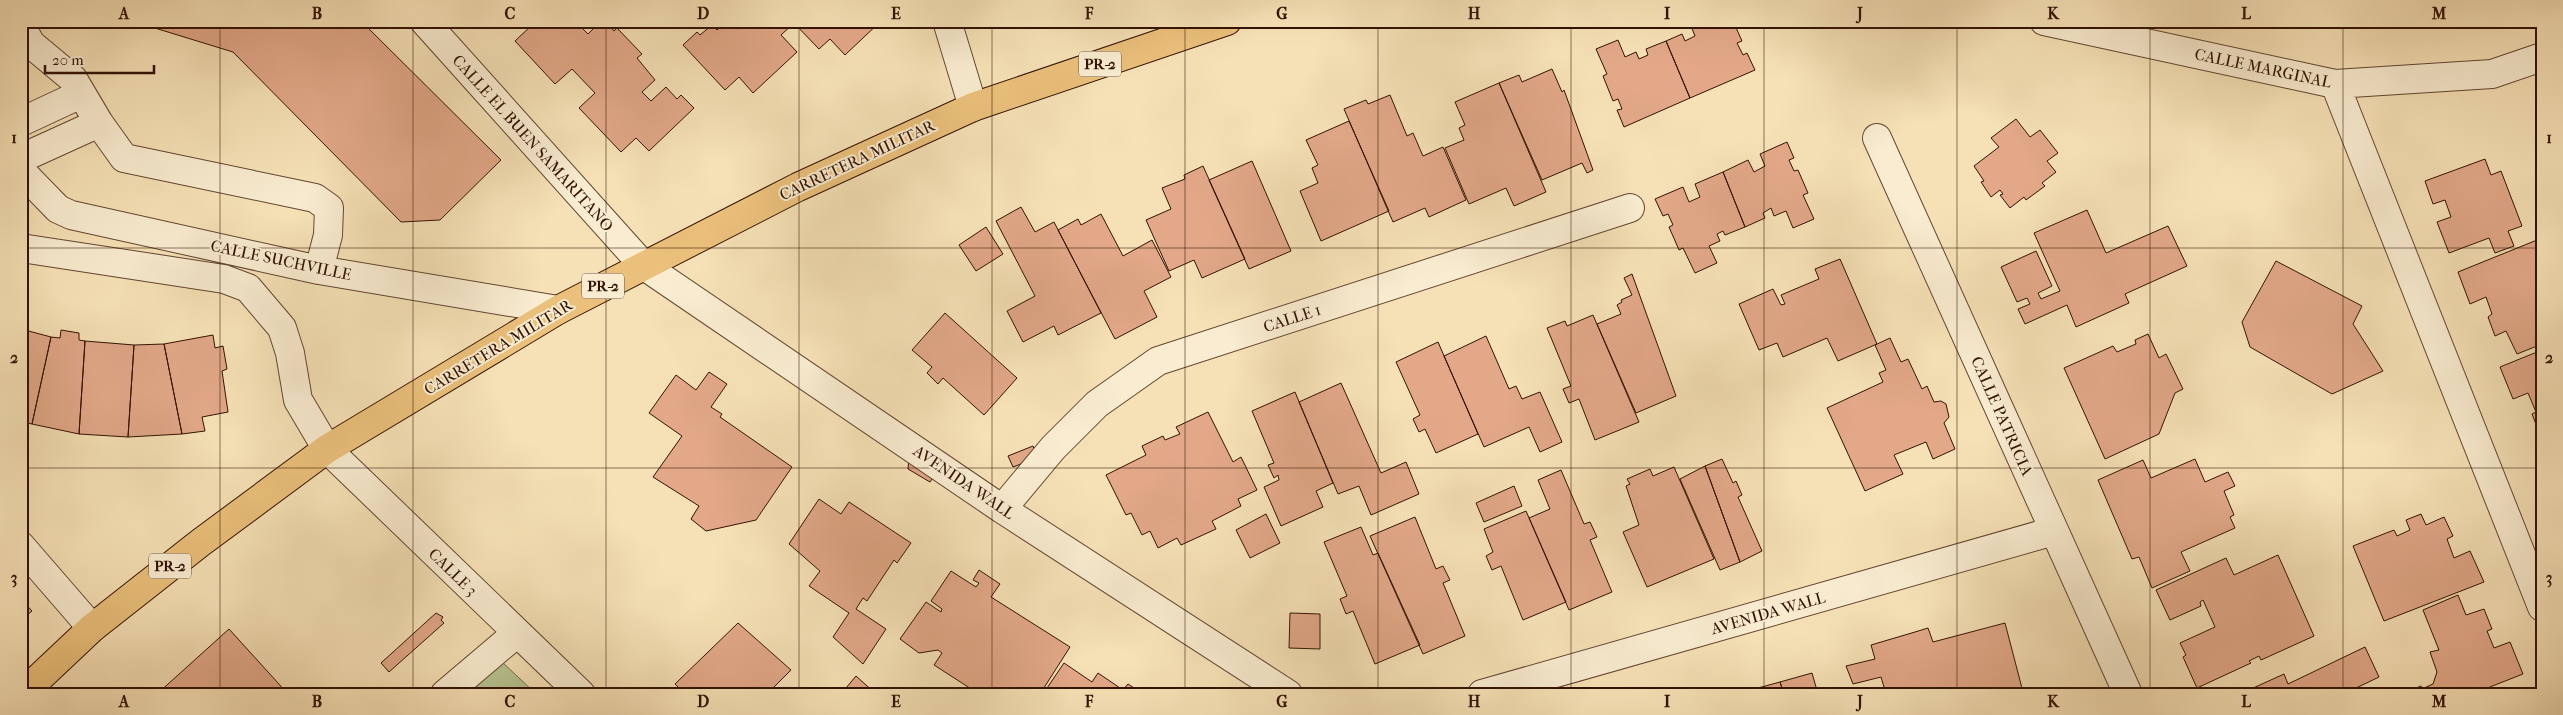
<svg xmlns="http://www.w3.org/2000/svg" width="2563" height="715" font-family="'IM FELL French Canon',serif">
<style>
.green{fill:#b7c492;stroke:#746b4b}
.building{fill:#e2a888;stroke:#321204}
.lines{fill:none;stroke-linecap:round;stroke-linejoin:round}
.minor-casing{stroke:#634630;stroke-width:30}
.major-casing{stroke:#321204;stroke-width:30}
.minor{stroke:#f9ecd0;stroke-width:28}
.major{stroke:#ebc07b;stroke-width:28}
.grid{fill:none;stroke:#321204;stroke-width:1;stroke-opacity:0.55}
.labels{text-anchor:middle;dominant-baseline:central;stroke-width:4;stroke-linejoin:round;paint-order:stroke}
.shield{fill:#f9ecd0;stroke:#6e5341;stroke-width:1}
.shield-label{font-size:15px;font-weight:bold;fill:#321204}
.street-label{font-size:16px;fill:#321204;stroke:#f9ecd0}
.neatline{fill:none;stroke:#321204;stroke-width:2}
.grid-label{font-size:16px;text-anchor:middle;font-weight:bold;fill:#321204}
</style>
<rect width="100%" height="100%" fill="#f6e1b6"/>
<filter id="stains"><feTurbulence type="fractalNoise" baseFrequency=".004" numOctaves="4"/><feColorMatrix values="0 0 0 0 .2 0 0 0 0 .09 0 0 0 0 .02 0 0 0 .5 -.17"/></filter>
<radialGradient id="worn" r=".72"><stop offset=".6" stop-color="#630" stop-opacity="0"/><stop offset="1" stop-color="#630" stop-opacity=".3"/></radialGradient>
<path class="green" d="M500,660L536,694H475L474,684Z"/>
<path class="building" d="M132,21H361L501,160L440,220L401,222L233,52Z
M528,21H581L578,24L588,34L601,21H605L614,31L617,28L642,54L637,58L655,80L642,92L651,101L666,87L677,99L681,95L694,108L649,151L636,138L621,152L579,108L595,93L572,69L555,84L515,41L532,25Z
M727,21L736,29L745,21H792L794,23L781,35L797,52L753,93L739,77L725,90L683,45L697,32L700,35L712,25L717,30Z
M792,21H881L845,55L830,39L819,49Z
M1733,21L1742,41L1737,43L1743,55L1747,53L1755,70L1690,98L1666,41L1682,34L1685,41L1695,36L1691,26L1701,21Z
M1618,40L1625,57L1636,52L1639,59L1648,55L1646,49L1666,41L1690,98L1624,127L1617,110L1622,109L1618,99L1613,101L1603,76L1607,74L1596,49Z
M1552,69L1562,92L1564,90L1593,170L1587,173L1582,163L1542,180L1499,83L1519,75L1522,82Z
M1499,83L1546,192L1514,206L1506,188L1469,204L1445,148L1464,140L1459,128L1465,125L1455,102Z
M1390,95L1407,136L1413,133L1423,156L1443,147L1466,200L1429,217L1425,208L1393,222L1344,109L1366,100L1368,104Z
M2016,119L2030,137L2040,130L2058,153L2047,161L2056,172L2042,183L2045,186L2026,200L2024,197L2010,208L2000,195L2003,194L2000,190L1991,197L1981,182L1984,181L1974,166L1999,147L1991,138Z
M1349,121L1389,211L1321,241L1300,191L1318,183L1312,168L1318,165L1306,140Z
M1787,142L1794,158L1789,160L1794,171L1798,170L1808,193L1803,195L1814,219L1793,228L1786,211L1774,216L1771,208L1763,213L1765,218L1745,227L1723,172L1748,160L1754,172L1765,166L1760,154Z
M2485,159L2491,175L2501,171L2522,226L2508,231L2514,246L2495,253L2489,238L2449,253L2437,222L2451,217L2445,200L2433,204L2425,181Z
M1252,161L1291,251L1249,269L1209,180Z
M1203,166L1245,259L1202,278L1194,260L1169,271L1146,220L1171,209L1162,188L1185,179L1184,175Z
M1723,172L1745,227L1725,235L1723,231L1717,234L1720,241L1709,246L1717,263L1695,273L1683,248L1679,250L1669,227L1673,225L1668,214L1663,216L1655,199L1683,187L1689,202L1700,197L1695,184Z
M1021,207L1035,232L1054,222L1101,313L1058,335L1054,326L1023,342L1007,311L1035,296L996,221Z
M2087,210L2106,253L2168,226L2187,266L2125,294L2129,303L2076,327L2067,305L2025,324L2018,309L2030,304L2027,298L2017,302L2001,267L2036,251L2052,286L2038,293L2041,299L2060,291L2034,233Z
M1101,214L1123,256L1152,240L1171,277L1144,291L1157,317L1115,339L1058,230L1078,219L1081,225Z
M986,227L1003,254L976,271L959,245Z
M2542,238V344L2517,354L2506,331L2495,336L2488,317L2492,314L2486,297L2470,304L2458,272Z
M1840,259L1877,344L1838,361L1827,338L1783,357L1777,343L1759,350L1739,304L1773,289L1781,305L1785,304L1781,295L1819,279L1815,269Z
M2276,261L2362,306L2353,324L2383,371L2332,394L2250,347L2242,322Z
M1632,274L1676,396L1636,413L1597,324L1621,314L1617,305L1622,302L1621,300L1632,295L1624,278Z
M945,313L1017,378L984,415L943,378L938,384L927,373L932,367L912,350Z
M1593,315L1639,422L1595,440L1579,399L1569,403L1563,389L1571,386L1547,328L1565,321L1567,326Z
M21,329L51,337L32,424L21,422Z
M61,330L79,333V340L85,341L79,434L32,424L51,337L60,338Z
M2148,334L2159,358L2166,354L2183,389L2175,393L2159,434L2105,459L2064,368L2113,346L2117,352L2136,344L2135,340Z
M213,335L215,348L223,346L227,369L222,371L228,412L202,417L205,431L182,434L164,344Z
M1486,336L1509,389L1516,386L1522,399L1540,392L1562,442L1540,452L1529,427L1484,447L1444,356Z
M1890,338L1901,362L1908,359L1922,389L1927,386L1934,402L1941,401L1946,404L1949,417L1944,423L1955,449L1933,459L1926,442L1894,455L1903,474L1865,491L1827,408L1883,382L1879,373L1886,370L1875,345Z
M85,341L134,345L128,437L79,434Z
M1438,342L1478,434L1436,453L1425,429L1419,432L1413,419L1420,415L1396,362Z
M164,344L182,434L128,437L134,345Z
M2542,350V431L2539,432L2532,414L2536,412L2528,393L2513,399L2500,367Z
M709,372L727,384L711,407L722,414L720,417L792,467L756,520L706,531L691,519L699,506L653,477L682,436L649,413L676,375L696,390Z
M1341,383L1381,473L1406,462L1419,494L1371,515L1359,486L1338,494L1299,402Z
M1295,392L1333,483L1316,491L1323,507L1281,526L1264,487L1279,480L1278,475L1274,478L1268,465L1274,463L1252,411Z
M1208,412L1233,462L1241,457L1257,490L1238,499L1241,506L1212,521L1216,529L1181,545L1177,538L1158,548L1150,531L1142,535L1131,513L1126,515L1106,475L1146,455L1142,446L1163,436L1165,440L1180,434L1176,427Z
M1033,446L1037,458L1013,467L1008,456Z
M909,459L937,472L930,482L908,469Z
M1722,459L1733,483L1736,481L1742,495L1738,497L1762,551L1740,562L1705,466Z
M2195,459L2205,482L2228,472L2235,486L2224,491L2234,515L2230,517L2235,528L2181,552L2190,571L2152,588L2139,557L2132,559L2098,480L2143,460L2151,478Z
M1705,466L1740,562L1720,570L1680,479Z
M1674,467L1714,559L1647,587L1623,532L1639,525L1626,486L1630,484L1627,479L1650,469L1653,476Z
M1561,470L1584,524L1590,522L1597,537L1590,540L1612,592L1569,610L1529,518L1550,509L1538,480Z
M1514,486L1522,506L1484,522L1476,503Z
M819,499L841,514L849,502L911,543L897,563L894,560L867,601L863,598L856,609L886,629L863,664L833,637L849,613L809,586L820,571L789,544Z
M1526,511L1566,602L1523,620L1501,566L1492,570L1486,556L1493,552L1484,529Z
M1266,514L1280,543L1250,558L1236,530Z
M2421,514L2426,525L2444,517L2453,536L2447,539L2454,558L2470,551L2484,582L2384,621L2353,546L2394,530L2397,536L2410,530L2406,520Z
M1415,517L1436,569L1443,566L1450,580L1443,583L1465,636L1423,654L1370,536Z
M1361,527L1373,555L1378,553L1420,645L1375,664L1353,611L1346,614L1340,599L1347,596L1324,542Z
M2278,555L2314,636L2261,660L2259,656L2249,661L2251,663L2197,688L2183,657L2186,655L2180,643L2215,627L2203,600L2200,602L2201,606L2170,620L2156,590L2226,558L2234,575Z
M979,570L1000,584L991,597L1070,647L1040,694H979L934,665L942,653L938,650L919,653L900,639L926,602L941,612L942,609L931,601L951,571L976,587L979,583L973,580Z
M2458,595L2466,615L2484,609L2492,629L2487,631L2494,648L2510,642L2523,674L2472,694H2410L2409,691L2421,686L2422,689L2433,684L2437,672L2430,652L2439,650L2423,610Z
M21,599L32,611L21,620Z
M436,613L443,617L441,620L444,623L389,672L381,663Z
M1290,613L1320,614V649L1289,648Z
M738,623L791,670L767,694H685L675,684Z
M2005,623L2023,692L1886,694L1881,677L1853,684L1846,666L1875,659L1871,645L1915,632L1928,628L1933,642Z
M229,629L288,694H157Z
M2365,647L2379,677L2352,690L2354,694H2240L2284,674L2288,684Z
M1064,663L1092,682L1098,673L1123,690L1128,684L1143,694H1043Z
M1812,673L1818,694H1784L1780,682Z
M856,676L876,694H841Z
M1780,682L1784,694H1736Z"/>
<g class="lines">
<defs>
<path id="minor" d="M424,21L643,265L1002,509L1288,694
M947,21L973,107
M2044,21L2335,84L2492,74L2542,57
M21,26L31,44L73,79L99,123L124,158L315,198L329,208L328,235L319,270
M2335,84L2542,607
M21,122L81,94
M1877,138L2128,694
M22,158L99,123
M21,171L58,209L71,215L319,270L558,310
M21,248L224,279L248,288L282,328L290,353L298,400L327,449L581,694
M1002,509L1053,448L1097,404L1158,361L1630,208
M21,546L92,628
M445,694L517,633
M1482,694L2054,531"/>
<path id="major" d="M22,694L92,628L200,543L327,449L558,310L798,187L973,107L1227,21"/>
</defs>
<use href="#minor" class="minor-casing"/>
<use href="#major" class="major-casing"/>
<use href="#minor" class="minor"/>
<use href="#major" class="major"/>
</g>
<path class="grid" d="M220,21V694M413,21V694M606,21V694M799,21V694M992,21V694M1185,21V694M1378,21V694M1571,21V694M1764,21V694M1957,21V694M2150,21V694M2343,21V694M21,248H2542M21,468H2542"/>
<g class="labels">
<g class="shield">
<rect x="1079" y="51.5" width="42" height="25" rx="4"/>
<rect x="582" y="273.5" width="42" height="25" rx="4"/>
<rect x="149" y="553.5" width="42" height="25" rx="4"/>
</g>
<g class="shield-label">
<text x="1100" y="64">PR-2</text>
<text x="603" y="286">PR-2</text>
<text x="170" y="566">PR-2</text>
</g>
<g class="street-label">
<text transform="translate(2263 68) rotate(12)">CALLE MARGINAL</text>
<text transform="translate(533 143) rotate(48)">CALLE EL BUEN SAMARITANO</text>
<text transform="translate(857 160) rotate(-25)">CARRETERA MILITAR</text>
<text transform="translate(281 260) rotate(12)">CALLE SUCHVILLE</text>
<text transform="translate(1292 318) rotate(-18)">CALLE 1</text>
<text transform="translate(498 347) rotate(-31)">CARRETERA MILITAR</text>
<text transform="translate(2002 416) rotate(66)">CALLE PATRICIA</text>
<text transform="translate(964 482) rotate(34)">AVENIDA WALL</text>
<text transform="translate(453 572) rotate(44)">CALLE 3</text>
<text transform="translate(1768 613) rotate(-16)">AVENIDA WALL</text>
</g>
</g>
<rect width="2563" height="715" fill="none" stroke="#f6e1b6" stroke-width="55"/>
<path d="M45 65v8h109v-8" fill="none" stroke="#321204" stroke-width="2.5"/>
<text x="52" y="65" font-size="15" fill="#321204" stroke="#f9ecd0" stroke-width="4" paint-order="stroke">20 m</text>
<rect x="28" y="28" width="2508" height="660" class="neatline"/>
<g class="grid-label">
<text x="124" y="19">A</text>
<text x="317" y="19">B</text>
<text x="510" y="19">C</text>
<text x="703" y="19">D</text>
<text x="896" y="19">E</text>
<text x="1089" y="19">F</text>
<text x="1282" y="19">G</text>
<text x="1474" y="19">H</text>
<text x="1667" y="19">I</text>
<text x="1860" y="19">J</text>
<text x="2053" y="19">K</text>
<text x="2246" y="19">L</text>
<text x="2439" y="19">M</text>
<text x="14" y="143">1</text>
<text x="2549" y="143">1</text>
<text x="14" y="363">2</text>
<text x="2549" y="363">2</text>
<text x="14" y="583">3</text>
<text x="2549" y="583">3</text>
<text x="124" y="707">A</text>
<text x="317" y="707">B</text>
<text x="510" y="707">C</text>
<text x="703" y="707">D</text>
<text x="896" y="707">E</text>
<text x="1089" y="707">F</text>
<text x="1282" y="707">G</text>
<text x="1474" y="707">H</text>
<text x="1667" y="707">I</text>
<text x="1860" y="707">J</text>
<text x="2053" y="707">K</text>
<text x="2246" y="707">L</text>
<text x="2439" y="707">M</text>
</g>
<rect width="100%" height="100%" filter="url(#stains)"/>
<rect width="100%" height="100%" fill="url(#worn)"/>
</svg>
